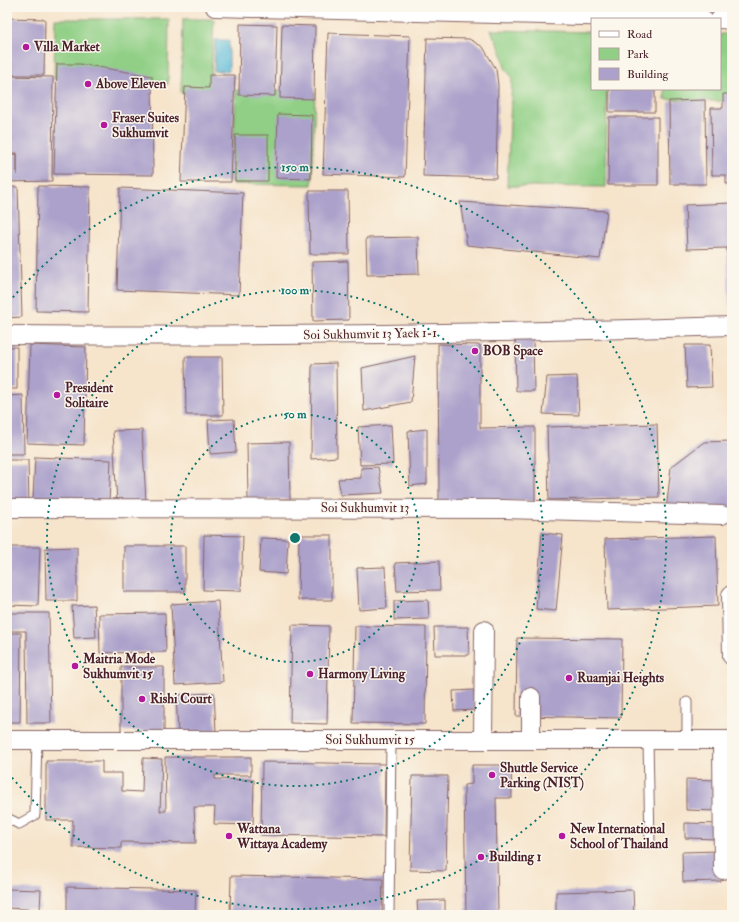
<svg xmlns="http://www.w3.org/2000/svg" width="739" height="922" font-family="'IM FELL Double Pica',serif">
<style>
.green{fill:#90cf85;stroke:#6d7758}
.water{fill:#59bad8;stroke:#526c82}
.building{fill:#aba1cb}
.lines{fill:none;stroke-linecap:round;stroke-linejoin:round}
.lane-casing{stroke:#866463;stroke-width:11}
.street-casing{stroke:#866463;stroke-width:20}
.lane{stroke:#fff;stroke-width:9}
.street{stroke:#fff;stroke-width:18}
.ring{fill:none;stroke:#0f766e;stroke-width:2;stroke-dasharray:2 4}
.poi-dot{fill:#b5179e;stroke:#fbf7ec;stroke-width:1.5}
.labels{text-anchor:middle;dominant-baseline:central;stroke-width:3;stroke-linejoin:round;paint-order:stroke}
.poi-label{font-size:13px;font-weight:bold;fill:#4a1f2b;stroke:#fbf7ec;text-anchor:start}
.street-label{font-size:13px;fill:#4a1f2b;stroke:#fbf7ec}
.centre{fill:#0f766e;stroke:#fbf7ec;stroke-width:2}
.ring-label{font-size:12px;text-anchor:middle;font-weight:bold;fill:#0f766e;stroke:#fbf7ec;stroke-width:3;stroke-linejoin:round;paint-order:stroke}
</style>
<rect width="100%" height="100%" fill="#fbf7ec"/>
<filter id="ink" filterUnits="userSpaceOnUse"><feTurbulence type="fractalNoise" baseFrequency=".025" numOctaves="2"/><feDisplacementMap in="SourceGraphic" scale="8" xChannelSelector="R" yChannelSelector="G"/><feConvolveMatrix kernelMatrix="1 2 1 2 8 2 1 2 1" color-interpolation-filters="sRGB"/></filter>
<filter id="wash" filterUnits="userSpaceOnUse"><feTurbulence type="fractalNoise" baseFrequency=".012" numOctaves="4" result="noise"/><feDisplacementMap in="SourceGraphic" scale="16" xChannelSelector="R" yChannelSelector="G"/><feGaussianBlur stdDeviation="0.9" result="paint"/><feColorMatrix in="noise" values="0 0 0 0 0 0 0 0 0 0 0 0 0 0 0 0 0 1.4 0 .05"/><feComposite in="paint" operator="in"/></filter>
<g filter="url(#wash)">
<rect width="100%" height="100%" fill="#f6e4cb"/>
<path class="green" d="M55,19H169L168,84L54,79Z
M183,19H214L210,95L181,93Z
M491,30L592,32V89H607L606,187L507,186L512,77C501,64 506,67 502,54C499,45 494,39 491,30Z
M720,34H732V102L665,99V89H720Z
M236,90L315,92L312,185L232,184Z"/>
<path class="water" d="M215,40H229V71H214Z"/>
<g id="blocks">
<path class="building" d="M7,18L45,19L44,75H7Z
M240,24L277,25L275,96L239,95Z
M282,25L315,26L314,99L280,98Z
M328,33L410,36L405,177L323,174Z
M427,38L469,39L483,47L496,69L498,85L496,178L423,176Z
M57,64H80L152,76L153,175L54,174Z
M209,75H235L231,182H181L185,87L209,88Z
M7,76L53,77L52,181L7,182V155L17,154V175V153H7Z
M609,89H655V112H609Z
M723,94H732V183L726,184V175H712L711,108H723Z
M705,100L706,184H670L669,101Z
M278,114L312,115L311,179L276,178Z
M609,117H658V185H608Z
M235,135H268V181H235Z
M38,186L90,187L88,312L36,311Z
M7,187H18L22,317L7,318Z
M120,188L243,193L239,295L117,290Z
M309,191H348L349,254H310Z
M460,202L607,211L600,259L467,245Z
M732,203V305L729,306L727,248L687,249L685,205Z
M418,237L419,274L367,275L366,238Z
M348,261L349,320L313,321L312,262Z
M515,338H533L534,391H516Z
M438,344L480,345V428L535,427V501H439Z
M30,345L86,347L84,445L27,443Z
M685,345H710L712,387L687,388Z
M7,347H17V389H7Z
M415,356L411,402L364,411L362,368Z
M185,357H222L223,415H186Z
M336,363L337,457L311,459L312,364Z
M577,376L579,415L543,414L547,377Z
M23,395L24,454H7V396Z
M234,419L236,452L210,454L208,420Z
M657,424L659,497L549,500L547,427Z
M391,425L393,464L360,465L358,427Z
M427,429V484L410,486L408,431Z
M142,430L146,502L117,504L113,431Z
M730,441L732,442V508L666,511L671,467L704,442Z
M289,442L290,499L248,500L247,443Z
M35,457L111,460L109,502L33,499Z
M7,460H28L29,503H7Z
M378,467L383,493L341,495L338,479L361,478V468Z
M542,533L563,535L556,611L536,609Z
M204,535L243,536L241,591L203,590Z
M299,535H332V600H298Z
M716,536L718,606L607,610L605,539Z
M261,538L288,539L286,574L259,572Z
M124,546H185V592H124Z
M7,547H40L38,606L7,605Z
M77,547V601H46L45,548Z
M439,561L440,590L397,591L395,563Z
M385,567L387,608L359,610L357,568Z
M428,600L429,619L394,620V601Z
M218,601L223,682L175,685L171,604Z
M94,605L96,637L74,638L72,606Z
M7,613H49L51,723H27L26,631H7Z
M165,613L166,652L100,653L99,614Z
M292,625L329,626L327,724L290,723Z
M355,626L426,627L425,724L353,723Z
M434,627H468L469,655H435Z
M7,633H21L20,722H7Z
M517,638L622,639L621,718L516,716Z
M121,667H164V731H121Z
M474,690L475,710L454,711L453,691Z
M214,693L216,732L178,733L176,695Z
M165,757H251V775H215V779L254,780L253,825L214,824L215,807H194L196,843L121,842V848L73,847V820H46V761H102V773H122V791L142,792L143,758L162,759L160,811H166Z
M262,762L385,764L384,837L261,835Z
M472,765H511L512,798H496L498,915H466L464,785L472,784Z
M412,776H448L446,871L410,870Z
M686,779L718,780V811L686,810Z
M685,823L719,824V839L685,838Z
M720,851L721,881L683,882L682,852Z
M231,876L383,879L382,915H230Z
M67,887L196,890L195,915H67Z
M7,889L41,890L40,910L7,908Z
M633,890L634,915H556V892Z
M445,900V915H418L417,901Z"/>
</g>
</g>
<g filter="url(#ink)">
<use href="#blocks" fill-opacity="0" stroke="#866463" stroke-width="1"/>
<g class="lines">
<defs>
<path id="lane" d="M687,702V740
M648,740L650,843
M7,818L19,824L35,815L37,740
M389,915L391,740"/>
<path id="street" d="M215,7L703,19
M720,19L732,20
M7,335C249,337 490,334 732,326
M7,508L503,509L722,515
M731,595L732,656
M531,697V740
M7,740H732
M483,740L484,630
M722,740L723,870"/>
</defs>
<use href="#lane" class="lane-casing"/>
<use href="#street" class="street-casing"/>
<use href="#lane" class="lane"/>
<use href="#street" class="street"/>
</g>
</g>
<g class="ring">
<circle cx="295" cy="538" r="124"/>
<circle cx="295" cy="538" r="248"/>
<path d="M9 302A371 371 0 1 1 9 774"/>
</g>
<g class="poi-dot">
<circle cx="26" cy="47" r="4"/>
<circle cx="88" cy="84" r="4"/>
<circle cx="104" cy="125" r="4"/>
<circle cx="475" cy="351" r="4"/>
<circle cx="57" cy="395" r="4"/>
<circle cx="75" cy="666" r="4"/>
<circle cx="310" cy="674" r="4"/>
<circle cx="569" cy="678" r="4"/>
<circle cx="142" cy="699" r="4"/>
<circle cx="492" cy="775" r="4"/>
<circle cx="229" cy="836" r="4"/>
<circle cx="562" cy="836" r="4"/>
<circle cx="481" cy="857" r="4"/>
</g>
<g class="labels">
<g class="poi-label">
<text x="34" y="47">Villa Market</text>
<text x="96" y="84">Above Eleven</text>
<text x="112" y="118">Fraser Suites<tspan x="112" dy="15">Sukhumvit</tspan></text>
<text x="483" y="351">BOB Space</text>
<text x="65" y="388">President<tspan x="65" dy="15">Solitaire</tspan></text>
<text x="83" y="659">Maitria Mode<tspan x="83" dy="15">Sukhumvit 15</tspan></text>
<text x="318" y="674">Harmony Living</text>
<text x="577" y="678">Ruamjai Heights</text>
<text x="150" y="699">Rishi Court</text>
<text x="500" y="768">Shuttle Service<tspan x="500" dy="15">Parking (NIST)</tspan></text>
<text x="237" y="829">Wattana<tspan x="237" dy="15">Wittaya Academy</tspan></text>
<text x="570" y="829">New International<tspan x="570" dy="15">School of Thailand</tspan></text>
<text x="489" y="857">Building 1</text>
</g>
<g class="street-label">
<text transform="translate(370 334) rotate(-1)">Soi Sukhumvit 13 Yaek 1-1</text>
<text x="365" y="508">Soi Sukhumvit 13</text>
<text x="370" y="740">Soi Sukhumvit 15</text>
</g>
</g>
<circle cx="295" cy="538" r="6" class="centre"/>
<g class="ring-label">
<text x="295" y="171">150 m</text>
<text x="295" y="294">100 m</text>
<text x="295" y="418">50 m</text>
</g>
<rect width="739" height="922" fill="none" stroke="#fbf7ec" stroke-width="24"/>
<rect x="591" y="18" width="130" height="72" fill="#fbf7ec" stroke="#b4a19f"/>
<rect x="599" y="31" width="20" height="6" fill="#ffffff" stroke="#b4a19f"/>
<text x="627" y="38" font-size="12" fill="#4a1f2b">Road</text>
<rect x="599" y="48" width="20" height="12" fill="#90cf85" stroke="#b4a19f"/>
<text x="627" y="58" font-size="12" fill="#4a1f2b">Park</text>
<rect x="599" y="68" width="20" height="12" fill="#aba1cb" stroke="#b4a19f"/>
<text x="627" y="78" font-size="12" fill="#4a1f2b">Building</text>
</svg>
